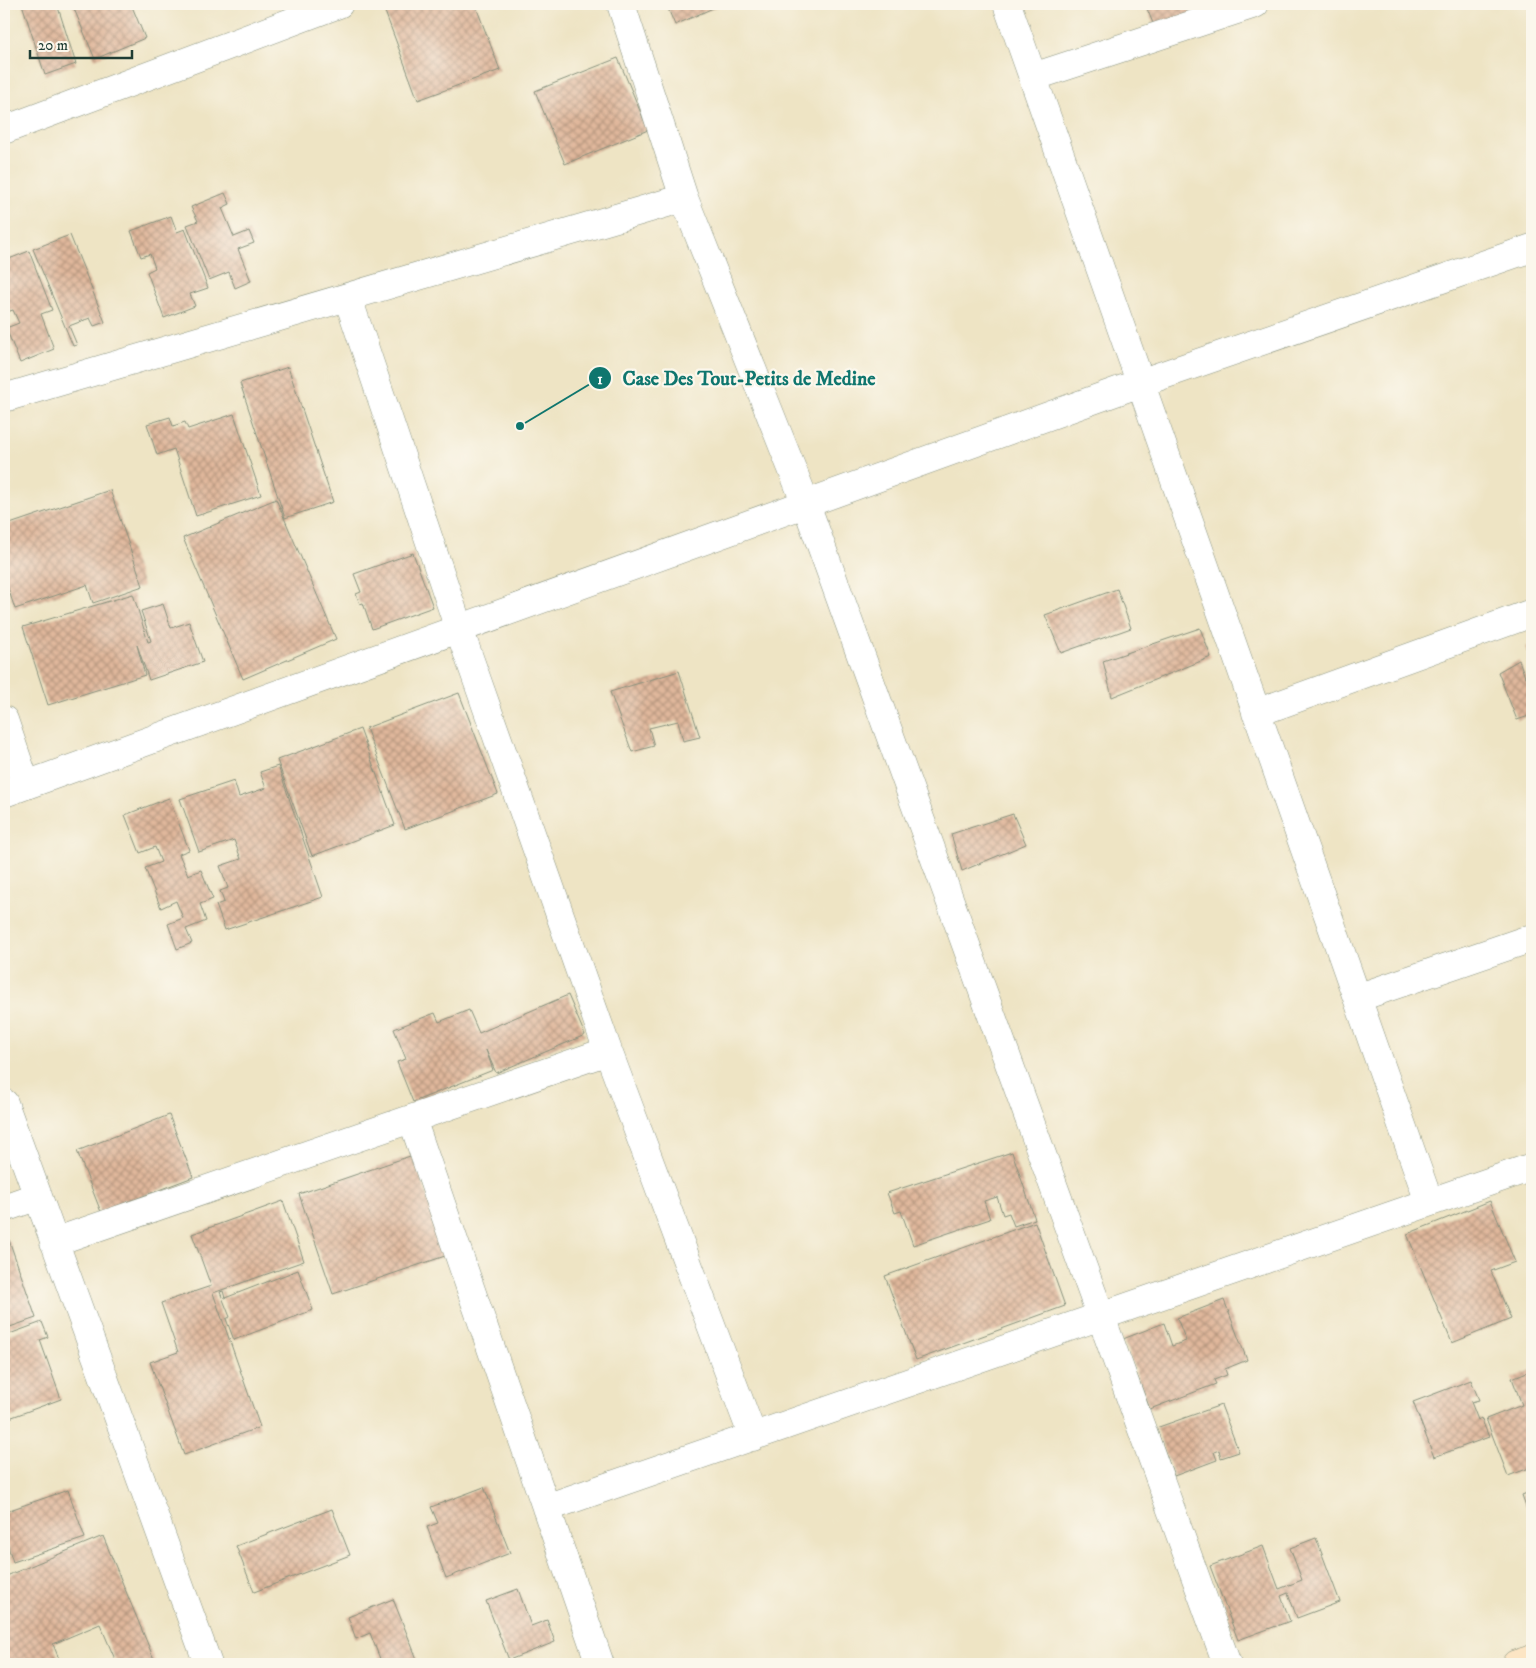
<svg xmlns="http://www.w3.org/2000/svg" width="1536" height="1668" font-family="'IM FELL DW Pica',serif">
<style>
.building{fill:url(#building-cross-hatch)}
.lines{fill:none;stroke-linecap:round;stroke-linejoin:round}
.minor-casing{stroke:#86907c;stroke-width:29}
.secondary-casing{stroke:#86907c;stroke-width:29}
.minor{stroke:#fff;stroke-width:28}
.secondary{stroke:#fce5c4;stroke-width:28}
.leader{fill:none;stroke:#0f766e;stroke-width:2}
.callout-dot{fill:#0f766e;stroke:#fbf7ec;stroke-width:2}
.mark-label{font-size:15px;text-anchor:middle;font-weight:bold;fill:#fff}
.callout-label{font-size:20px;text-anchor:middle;font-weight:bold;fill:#0f766e;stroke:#fbf7ec;stroke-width:4.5;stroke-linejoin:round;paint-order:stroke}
</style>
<defs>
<pattern id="building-cross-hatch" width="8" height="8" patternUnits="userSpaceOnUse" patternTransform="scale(1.25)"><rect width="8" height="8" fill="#e0b79b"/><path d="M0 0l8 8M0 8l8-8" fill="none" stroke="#b5967f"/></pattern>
</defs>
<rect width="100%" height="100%" fill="#fbf7ec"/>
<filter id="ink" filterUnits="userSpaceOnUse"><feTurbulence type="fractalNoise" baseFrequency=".02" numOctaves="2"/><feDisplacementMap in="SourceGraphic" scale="10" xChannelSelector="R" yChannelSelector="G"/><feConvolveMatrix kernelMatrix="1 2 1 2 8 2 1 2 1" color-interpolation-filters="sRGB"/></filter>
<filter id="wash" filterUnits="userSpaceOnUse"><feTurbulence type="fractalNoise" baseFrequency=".0096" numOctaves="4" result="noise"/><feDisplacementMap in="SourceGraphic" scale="20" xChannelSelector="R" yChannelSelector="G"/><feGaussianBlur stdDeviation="1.12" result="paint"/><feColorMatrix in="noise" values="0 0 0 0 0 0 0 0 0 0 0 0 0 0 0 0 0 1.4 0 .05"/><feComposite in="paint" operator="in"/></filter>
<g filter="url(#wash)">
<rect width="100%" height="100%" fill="#eee4c4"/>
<g id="blocks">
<path class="building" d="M22,4H57L76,64L45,75Z
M72,4H131L145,38L95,59Z
M397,4H475L500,70L418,100L384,9Z
M666,4H722L675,25Z
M1145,4H1209L1210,6L1155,28Z
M618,58L648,130L565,164L535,91Z
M225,193L230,204L222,208L234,237L249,231L254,243L238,249L251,281L235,288L229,272L209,280L187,225L198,221L191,207Z
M171,216L177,232L185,229L208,288L190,294L195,306L164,318L147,272L155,268L150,254L141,257L131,231Z
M70,235L105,322L94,326L90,318L69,326L77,345L73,346L33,249Z
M29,251L52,310L41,314L54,349L20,363L6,328L19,323L13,310L4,313V261Z
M288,367L333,502L285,518L240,383Z
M234,414L261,495L196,516L174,449L157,455L147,424L170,417L173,426L185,422L188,429Z
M110,490L143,586L93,603L87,585L15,609L7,585L4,586V526Z
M276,499L336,639L243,679L183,538Z
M413,553L433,607L372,629L363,603L360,604L356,594L361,592L354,574Z
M1117,589L1131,628L1061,653L1045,615Z
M133,594L148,642L151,641L141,611L163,604L171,628L189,622L203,662L149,680L137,645L145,675L48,705L23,627Z
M1200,628L1211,657L1112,697L1103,661Z
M1532,645V664L1526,647Z
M1519,660L1525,677L1532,674V715L1517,720L1498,672Z
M679,671L700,737L683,741L678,721L649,728L654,746L632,752L610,692Z
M459,693L498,794L405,829L366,728Z
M360,729L395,825L312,856L277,760Z
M278,766L323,897L225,930L216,905L224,902L220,891L228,888L220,866L241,859L234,840L199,852L180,799L234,781L239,797L266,788L260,772Z
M169,798L189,850L179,854L188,875L201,870L213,899L200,904L206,921L186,929L192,943L177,949L168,924L183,918L176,901L161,908L145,868L161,862L155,847L140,853L125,815Z
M1013,814L1026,844L962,871L951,834Z
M568,995L585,1035L496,1073L486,1050L493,1070L413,1102L397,1062L406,1059L394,1029L435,1013L439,1022L469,1010L479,1033Z
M169,1115L193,1177L101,1212L77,1151Z
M1012,1152L1035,1219L1014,1226L1009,1213L1003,1215L997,1197L984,1201L990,1219L913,1245L901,1211L895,1213L887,1193Z
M413,1155L448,1255L333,1294L299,1194Z
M283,1201L304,1261L213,1293L260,1427L184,1455L150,1362L178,1352L161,1303L211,1286L192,1234Z
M1490,1201L1515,1262L1491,1271L1511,1319L1452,1343L1407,1234Z
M1035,1222L1065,1306L916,1360L885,1276Z
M9,1240L36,1318L4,1329V1242Z
M298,1270L313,1310L234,1340L226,1319L230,1317L220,1292L223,1291L225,1298Z
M1224,1300L1247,1360L1225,1369L1227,1375L1214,1380L1216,1384L1150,1409L1123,1339L1164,1323L1172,1346L1186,1341L1177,1318Z
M42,1322L48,1337L40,1340L61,1399L4,1420V1336Z
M1532,1370V1439L1529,1441L1532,1449V1467L1508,1476L1486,1419L1522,1405L1512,1378Z
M1471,1380L1479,1400L1471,1402L1478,1420L1481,1418L1489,1437L1434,1457L1413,1402Z
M1221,1405L1239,1452L1221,1458L1219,1450L1214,1452L1217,1460L1174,1476L1156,1428Z
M484,1487L510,1553L446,1578L427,1527L438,1523L431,1507Z
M68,1490L85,1538L13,1562L4,1534V1512Z
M1532,1491V1523L1522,1495Z
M332,1509L350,1555L254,1592L236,1546Z
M103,1536L156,1664H117L100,1624L53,1644L61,1664H4V1577Z
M1316,1538L1340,1602L1297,1618L1288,1593L1281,1596L1290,1621L1238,1640L1210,1566L1263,1546L1279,1589L1302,1580L1290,1548Z
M518,1589L531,1626L547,1620L555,1642L509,1660L486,1601Z
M393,1599L419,1664H382L370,1633L356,1639L348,1617Z"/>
</g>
</g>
<g filter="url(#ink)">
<use href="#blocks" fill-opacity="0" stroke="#86907c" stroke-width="1"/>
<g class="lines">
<defs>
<path id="minor" d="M621,4L684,198L806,504L1227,1664
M1007,4L1429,1202
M1033,77L1255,4
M4,130L339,4
M348,298L459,629L608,1051L753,1437
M4,398L684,198
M1256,713L1532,613
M4,720L26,785
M4,793L1140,383L1532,248
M1357,998L1532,938
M4,1103L208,1664
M412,1119L600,1664
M4,1208L38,1196
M54,1242L608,1051
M546,1508L1532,1167"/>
<path id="secondary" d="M1516,1664L1532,1659"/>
</defs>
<use href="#minor" class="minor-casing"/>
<use href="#secondary" class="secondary-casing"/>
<use href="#minor" class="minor"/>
<use href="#secondary" class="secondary"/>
</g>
</g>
<path class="leader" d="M520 426L600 378"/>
<g class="callout-dot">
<circle cx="520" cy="426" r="5"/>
<circle cx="600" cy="378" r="12"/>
</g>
<g class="mark-label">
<text x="600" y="384">1</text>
</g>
<g class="callout-label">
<text x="749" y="385">Case Des Tout-Petits de Medine</text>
</g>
<rect width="1536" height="1668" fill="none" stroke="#fbf7ec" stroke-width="20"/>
<path d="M30 50v8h102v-8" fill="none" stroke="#1f3d34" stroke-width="2.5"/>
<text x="38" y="50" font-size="15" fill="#1f3d34" stroke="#fbf7ec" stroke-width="4" paint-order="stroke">20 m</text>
</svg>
